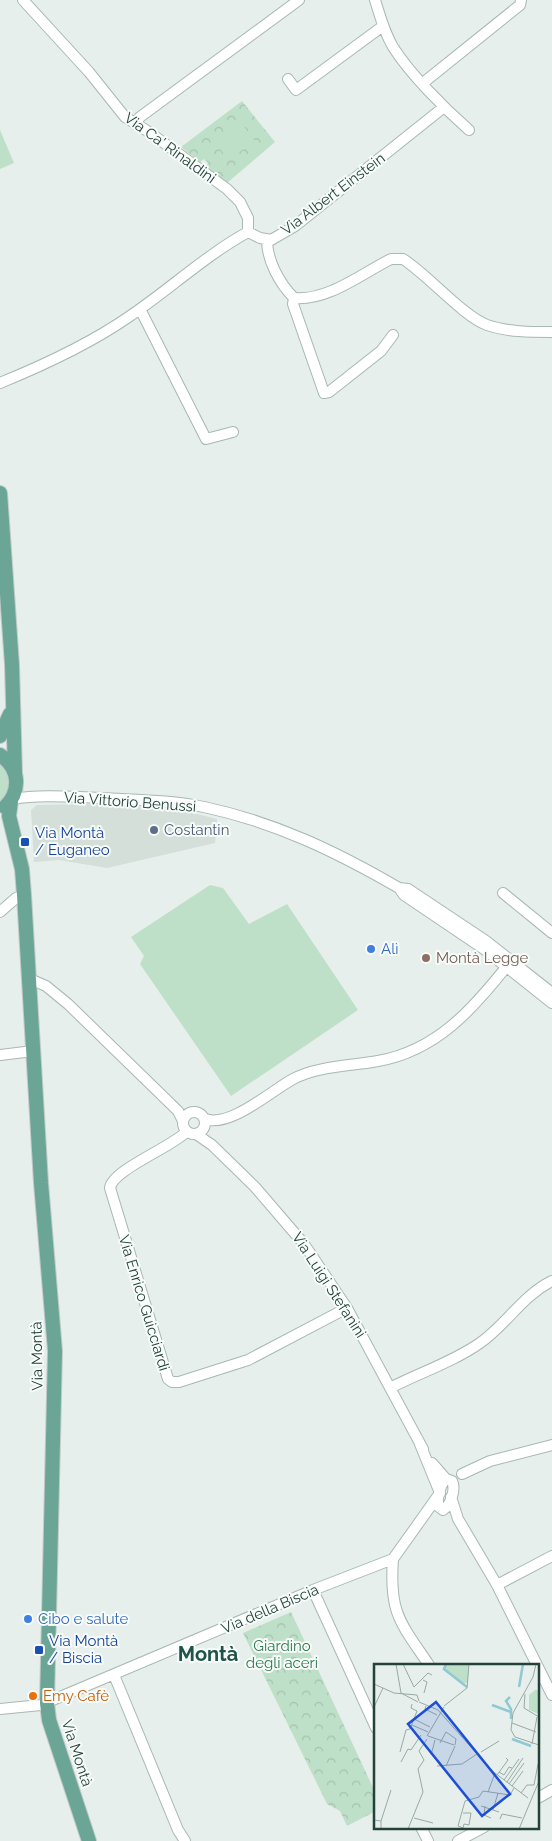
<svg xmlns="http://www.w3.org/2000/svg" width="552" height="1841" font-family="Raleway,sans-serif">
<style>
.built{fill:#d4dfda}
.park{fill:url(#park-crowns)}
.garden{fill:#bfe0c8}
.lines{fill:none;stroke-linecap:round;stroke-linejoin:round}
.minor-casing{stroke:#a8b8b2;stroke-width:12}
.major-casing{stroke:#c2cac8;stroke-width:16}
.minor{stroke:#fff;stroke-width:10}
.major{stroke:#6aa596;stroke-width:14}
.service-dot{fill:#5c6f8a;stroke:#f7fbf9;stroke-width:2}
.transit-dot{fill:#1a4fb4;stroke:#f7fbf9;stroke-width:2}
.shop-dot{fill:#3f7fe0;stroke:#f7fbf9;stroke-width:2}
.education-dot{fill:#8d6e63;stroke:#f7fbf9;stroke-width:2}
.food-dot{fill:#e8710a;stroke:#f7fbf9;stroke-width:2}
.labels{text-anchor:middle;dominant-baseline:central;stroke-width:4;stroke-linejoin:round;paint-order:stroke}
.street-label{font-size:15px;fill:#24423a;stroke:#f7fbf9}
.service-label{font-size:15px;fill:#4e5e75;stroke:#f7fbf9;text-anchor:start}
.transit-label{font-size:15px;fill:#164399;stroke:#f7fbf9;text-anchor:start}
.shop-label{font-size:15px;fill:#366cbe;stroke:#f7fbf9;text-anchor:start}
.education-label{font-size:15px;fill:#785e54;stroke:#f7fbf9;text-anchor:start}
.park-label{font-size:15px;fill:#2d7a4b;stroke:#f7fbf9}
.food-label{font-size:15px;fill:#c56008;stroke:#f7fbf9;text-anchor:start}
.district-label{font-size:20px;font-weight:bold;fill:#1f5548;stroke:#f7fbf9}
.inset-river{fill:none;stroke:#8ec9d4;stroke-width:2.5}
.inset-road{fill:none;stroke:#98aaa4;stroke-width:1}
.view{fill:#1d4ed8;fill-opacity:0.15;stroke:#1d4ed8;stroke-width:2.5}
.inset-edge{fill:none;stroke:#24423a;stroke-width:2.5}
</style>
<defs>
<pattern id="park-crowns" width="20" height="18" patternUnits="userSpaceOnUse" patternTransform="scale(1.25)"><rect width="20" height="18" fill="#bfe0c8"/><path d="M2 6a3 3 0 1 1 6 0M12 15a3 3 0 1 1 6 0" fill="none" stroke="#a4c1ad"/></pattern>
</defs>
<rect width="100%" height="100%" fill="#e6efeb"/>
<path class="built" d="M88,804L177,809L217,819L215,843L107,868L59,860L34,862L31,810L37,805Z"/>
<path class="park" d="M242,101L275,142L227,183L206,167L208,163L204,159L200,162L181,147Z
M291,1612L376,1794V1811L347,1826L340,1811L327,1804L243,1633Z"/>
<path class="garden" d="M240,121L255,141L228,160L214,140Z
M0,130L14,163L0,169Z
M0,763C10,775 14,790 0,802Z
M210,885L223,888L249,924L287,904L358,1010L231,1096L140,964L144,956L131,937Z"/>
<g class="lines">
<defs>
<path id="minor" d="M23,0L89,72L125,117L149,132L227,189L240,202L248,218V232
M375,0C380,16 384,32 393,47C410,74 444,108 469,130
M288,79L296,90L383,26
M423,83L520,5L521,0
M135,124L140,117L299,0
M248,232L260,238L271,240L295,226L444,107
M267,240C267,261 280,284 294,298C328,301 361,274 391,259H403C428,275 463,316 487,325C507,332 531,332 552,332
M294,298L293,304L324,393L329,392L381,351L393,335
M140,309L206,439L233,432
M0,383C44,365 90,344 130,316C170,289 206,255 248,232
M12,799C41,794 73,797 102,798C136,800 171,800 204,807C275,822 337,852 399,888L408,889L486,941L552,993
M399,888L404,895L484,949L552,1003
M503,893L552,933
M0,912L16,898L24,895
M30,979L46,986L68,1004L178,1111L183,1121
M0,1055L33,1051
M183 1123a11 11 0 1 1 22 0a11 11 0 1 1-22 0Z
M205,1119C230,1128 271,1091 293,1079C317,1066 351,1066 378,1061C436,1051 473,1009 507,966
M186,1132C172,1147 112,1170 110,1188L168,1379L172,1382H179L248,1360L347,1308
M196,1134L212,1145L255,1187L304,1244L347,1308L423,1449
M390,1388C419,1373 453,1362 480,1343C506,1325 523,1295 552,1281
M432,1463L446,1479
M462,1474L490,1461L552,1445
M446,1479L452,1481C456,1489 451,1505 443,1510L439,1507C436,1499 440,1485 446,1479Z
M451,1497L458,1519L497,1585L537,1665
M393,1559C389,1613 400,1622 429,1665
M497,1585L552,1556
M313,1590L376,1728
M538,1667L552,1695
M114,1675L178,1830L185,1841
M0,1709L41,1705L313,1590L393,1559L440,1493L420,1444
M538,1798L552,1790
M421,1827L428,1841
M458,1841L484,1827"/>
<path id="major" d="M0,493L12,665L15,773
M0,736L10,714
M0,755C20,768 21,791 5,807
M11,801L9,816L22,869L24,895L41,1183L55,1351L47,1703L49,1720L89,1841"/>
</defs>
<use href="#minor" class="minor-casing"/>
<use href="#major" class="major-casing"/>
<use href="#minor" class="minor"/>
<use href="#major" class="major"/>
</g>
<circle class="service-dot" cx="154" cy="830" r="5"/>
<g class="transit-dot">
<rect x="20" y="837" width="10" height="10" rx="2.5"/>
<rect x="34" y="1645" width="10" height="10" rx="2.5"/>
</g>
<g class="shop-dot">
<circle cx="371" cy="949" r="5"/>
<circle cx="28" cy="1619" r="5"/>
</g>
<circle class="education-dot" cx="426" cy="958" r="5"/>
<circle class="food-dot" cx="33" cy="1696" r="5"/>
<g class="labels">
<g class="street-label">
<text transform="translate(170 148) rotate(36)">Via Ca' Rinaldini</text>
<text transform="translate(333 194) rotate(-37)">Via Albert Einstein</text>
<text transform="translate(130 802) rotate(4)">Via Vittorio Benussi</text>
<text transform="translate(329 1285) rotate(57)">Via Luigi Stefanini</text>
<text transform="translate(144 1303) rotate(73)">Via Enrico Guicciardi</text>
<text transform="translate(37 1356) rotate(-91)">Via Montà</text>
<text transform="translate(270 1609) rotate(-23)">Via della Biscia</text>
<text transform="translate(77 1753) rotate(72)">Via Montà</text>
</g>
<g class="service-label">
<text x="164" y="830">Costantin</text>
</g>
<g class="transit-label">
<text x="35" y="833">Via Montà<tspan x="35" dy="17">/ Euganeo</tspan></text>
<text x="49" y="1641">Via Montà<tspan x="49" dy="17">/ Biscia</tspan></text>
</g>
<g class="shop-label">
<text x="381" y="949">Alì</text>
<text x="38" y="1619">Cibo e salute</text>
</g>
<g class="education-label">
<text x="436" y="958">Montà Legge</text>
</g>
<g class="park-label">
<text x="282" y="1646">Giardino<tspan x="282" dy="17">degli aceri</tspan></text>
</g>
<g class="food-label">
<text x="43" y="1696">Emy Cafè</text>
</g>
<g class="district-label">
<text x="208" y="1654">Montà</text>
</g>
</g>
<g transform="translate(374 1664)">
<rect width="165" height="165" fill="#e6efeb"/>
<path d="M72,0H95L94,19H89L70,5Z" fill="#bfe0c8"/>
<path d="M161,26H165V50L155,46V31Z" fill="#bfe0c8"/>
<path class="inset-river" d="M72,0L70,5L93,23M145,23L149,0M136,33L132,37L137,45V55M118,41L137,48M138,75L157,82"/>
<path class="inset-road" d="M22,0L27,29L44,38M29,0L40,23L54,9L58,11M162,0L159,13L139,49L137,66L141,73L165,81M49,16L53,18L50,29M0,20L20,29L43,31L45,37M151,30L150,44L165,53M45,38L64,46L103,90M52,42L51,45L63,51M70,42L93,24L95,0M0,43L9,24M40,55L56,63M138,59L162,68M38,61L54,68M36,65L43,47L37,44L38,40M53,72L70,43M54,72L80,81M66,79L72,68L82,75L81,81M158,80L163,53M26,88L32,66L36,65M107,88L125,77M57,91L61,76M104,92L117,106L154,134M27,98L34,85L37,86L47,71M63,102L88,100L103,90M72,102L81,82M125,108L130,111L135,103L138,104M123,111L134,96L132,94M130,116L145,95M133,118L149,94M135,120L150,99M138,122L149,107M114,128L121,109M147,129L153,121H160L164,100M107,142L125,148M111,142L110,151L117,154M119,146L124,129M40,154L59,159M126,155L128,150L148,154M0,156L7,157V165M7,157L17,126M89,164L84,162L91,137L105,133L109,127L136,131L140,124M89,164L90,160L95,161L97,149H89M34,165L49,128L44,105L50,96L45,87L53,75M145,165L165,117"/>
<path class="view" d="M62,38L136,130L108,152L34,60Z"/>
<rect width="165" height="165" class="inset-edge"/>
</g>
</svg>
